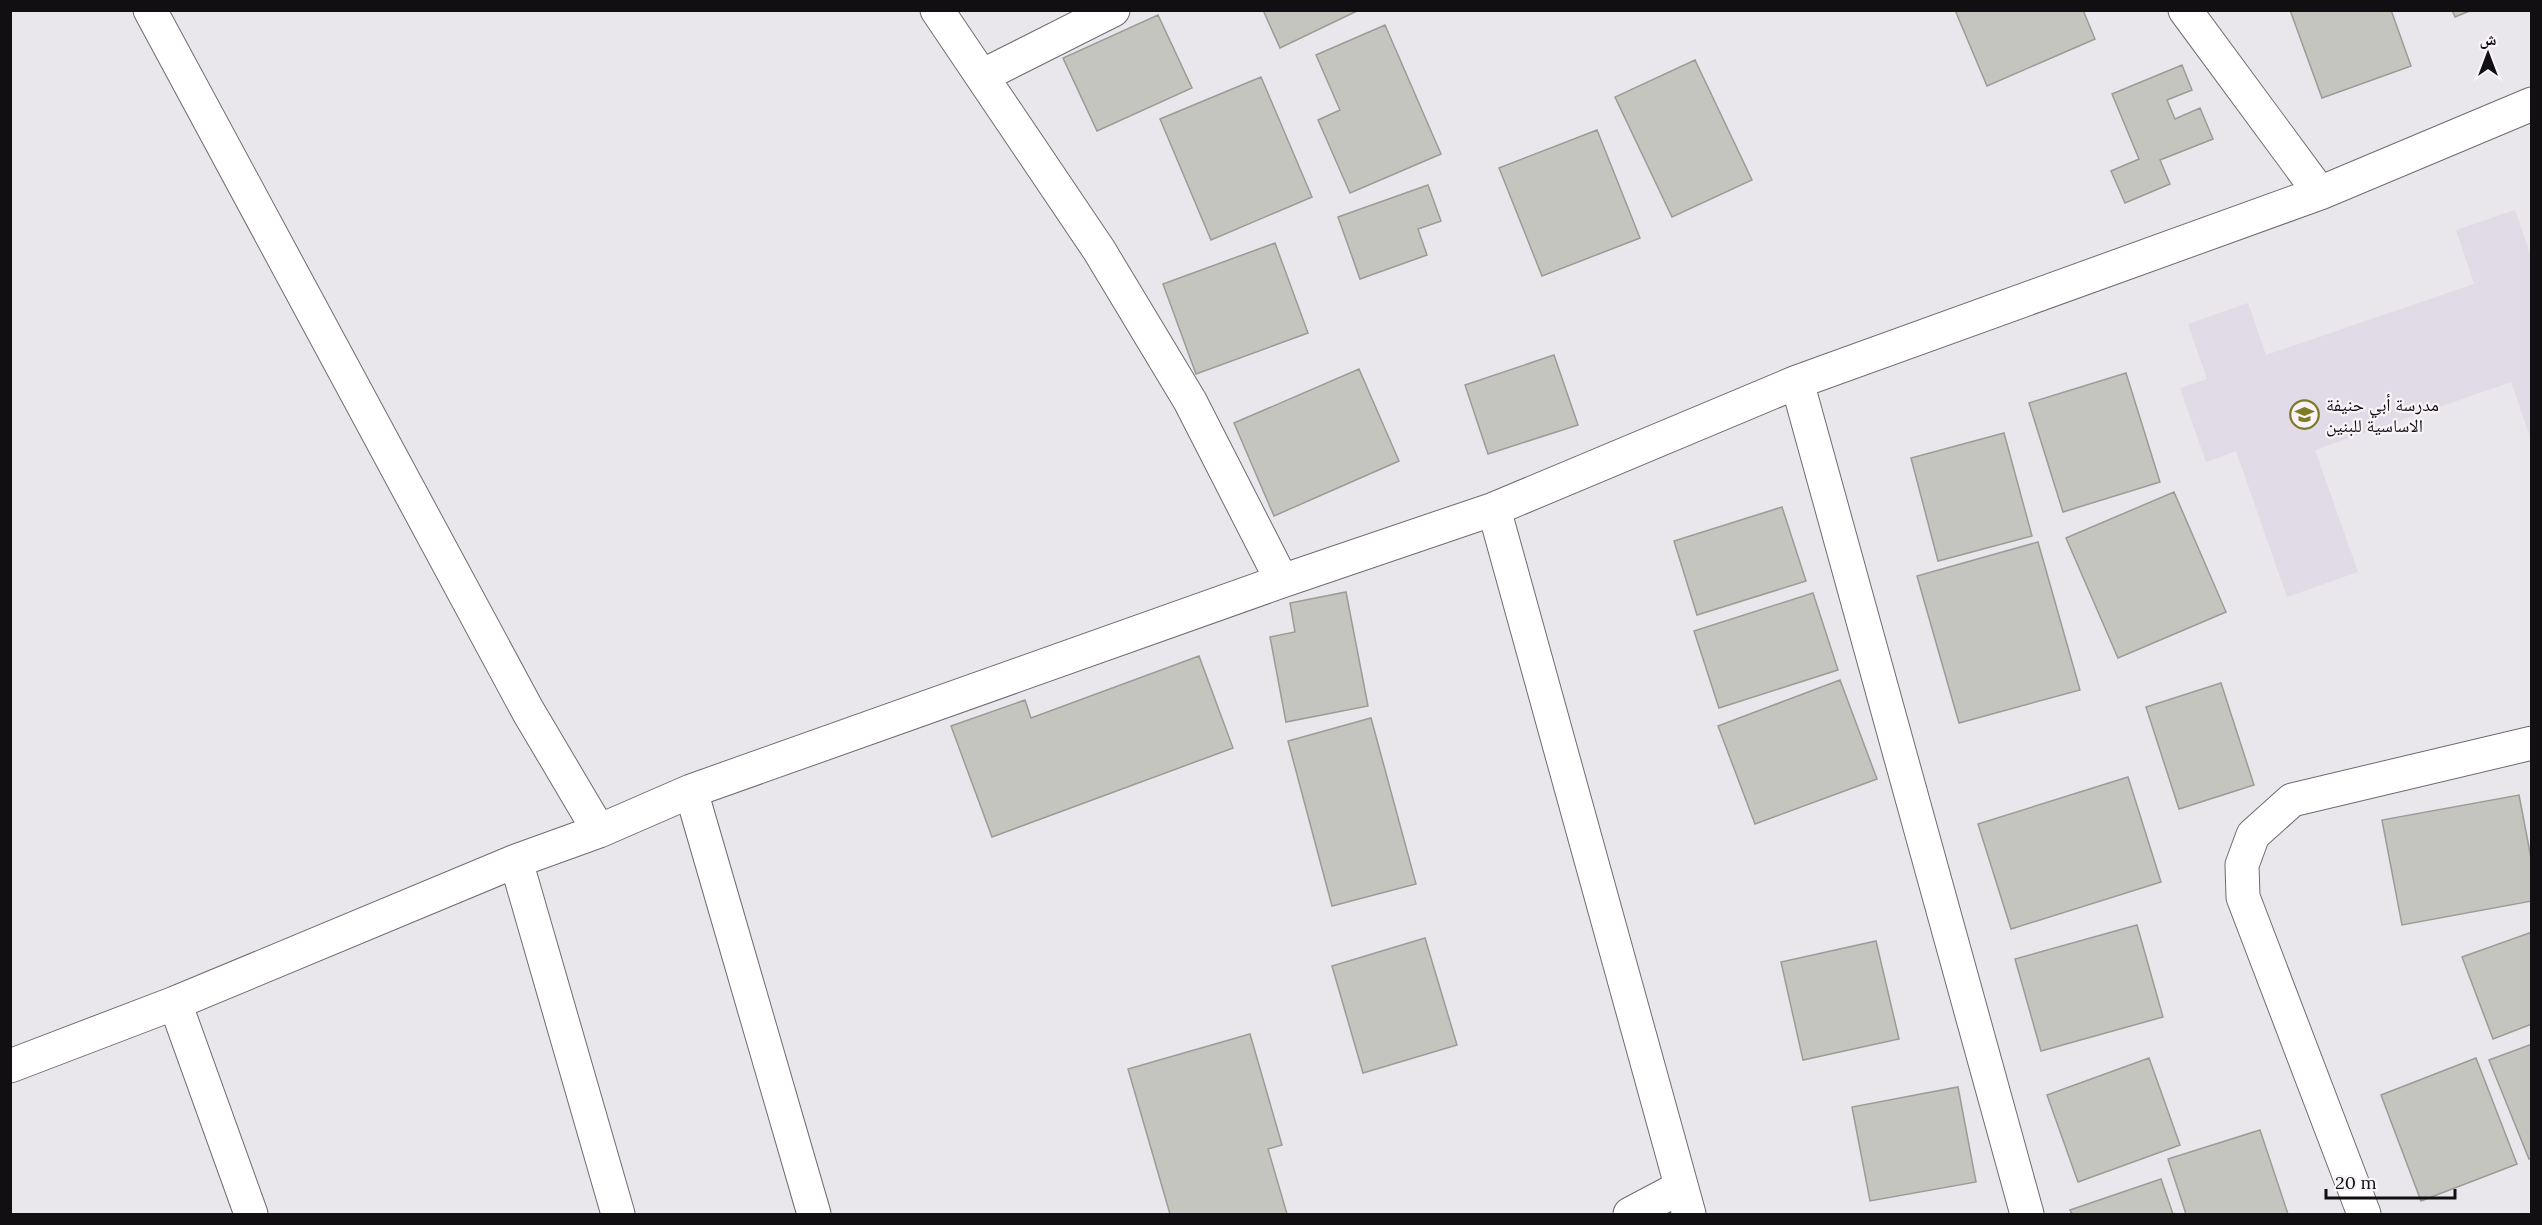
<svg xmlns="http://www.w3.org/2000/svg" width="2542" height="1225" font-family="Lora,'Noto Naskh Arabic',serif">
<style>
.built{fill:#e1dae7}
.building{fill:#c5c5bf;stroke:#9c9c96;stroke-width:1.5}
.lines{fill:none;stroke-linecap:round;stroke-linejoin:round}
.minor-casing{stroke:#6f6c71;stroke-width:35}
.minor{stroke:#fff;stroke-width:33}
.labels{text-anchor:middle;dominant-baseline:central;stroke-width:4.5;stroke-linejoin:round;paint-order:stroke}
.poi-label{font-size:18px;fill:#110f11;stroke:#f7f3f9;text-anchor:start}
</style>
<rect width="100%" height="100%" fill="#e9e6ec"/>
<path class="built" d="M2515,210L2531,257V439L2511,382L2315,450L2358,572L2287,597L2236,451L2206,462L2180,388L2207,379L2188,324L2248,303L2266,355L2474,284L2456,230Z"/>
<path class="building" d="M1263,10H1359L1280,48Z
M1955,10H2083L2095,39L1987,86Z
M2290,10H2391L2411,66L2322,98Z
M2452,10H2472L2455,17Z
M1158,15L1192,88L1097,131L1063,58Z
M1385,25L1441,154L1350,193L1318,120L1340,110L1316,55Z
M1695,60L1752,180L1672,217L1615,97Z
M2182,65L2192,90L2167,100L2175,119L2200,108L2213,139L2160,160L2170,184L2125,203L2111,171L2139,159L2112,94Z
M1261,77L1312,197L1211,240L1160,119Z
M1597,130L1640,238L1542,276L1499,168Z
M1428,185L1441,221L1418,229L1427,255L1360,279L1338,217Z
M1275,243L1308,333L1196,374L1163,284Z
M1554,355L1578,425L1488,454L1465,385Z
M1359,369L1399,461L1274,516L1234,423Z
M2126,373L2160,482L2063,512L2029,403Z
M2004,433L2032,536L1938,561L1911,458Z
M2174,492L2226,612L2118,658L2066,538Z
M1782,507L1806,581L1697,615L1674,541Z
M2038,542L2080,690L1959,723L1917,576Z
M1346,592L1368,706L1286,722L1270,637L1295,632L1290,603Z
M1813,593L1838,670L1719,708L1694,631Z
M1199,656L1233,748L992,837L951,726L1025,700L1031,718Z
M1840,680L1877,779L1755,824L1718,726Z
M2221,683L2254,785L2179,809L2146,707Z
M1371,718L1416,884L1332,906L1288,741Z
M2128,777L2161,882L2011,929L1978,824Z
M2519,795L2532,863V901L2402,925L2382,820Z
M2137,925L2163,1017L2041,1051L2015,959Z
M2532,932V1024L2493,1039L2462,957Z
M1425,938L1457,1045L1363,1073L1332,966Z
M1876,941L1899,1039L1803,1060L1781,962Z
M1250,1034L1282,1145L1268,1149L1287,1214H1170L1128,1069Z
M2532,1044V1158L2529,1159L2489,1060Z
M2149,1058L2180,1145L2078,1182L2047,1095Z
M2476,1058L2517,1164L2421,1201L2381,1095Z
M1958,1087L1976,1182L1870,1201L1852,1107Z
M2260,1130L2288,1214H2186L2168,1159Z
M2161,1179L2173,1214H2072L2070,1210Z"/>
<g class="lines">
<defs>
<path id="minor" d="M150,10L528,711L599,831
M937,10L1099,250L1190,401L1282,581
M2185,10L2320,193
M982,76L1113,10
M1797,382L2027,1214
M1494,509L1689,1214
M691,791L814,1214
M516,861L618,1214
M175,1003L251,1214
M10,1066L175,1003L516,861L599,831L691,791L1282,581L1494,509L1797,382L2320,193L2532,104
M1630,1214L1681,1187
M2364,1214L2243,897L2242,865L2253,835L2292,800L2532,743"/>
</defs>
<use href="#minor" class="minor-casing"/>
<use href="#minor" class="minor"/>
</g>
<defs>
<symbol id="school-ring" viewBox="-11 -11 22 22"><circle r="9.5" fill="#f7f3f9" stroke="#7d7b23" stroke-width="1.5"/><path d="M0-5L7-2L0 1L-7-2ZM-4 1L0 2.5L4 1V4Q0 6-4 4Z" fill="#7d7b23"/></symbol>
</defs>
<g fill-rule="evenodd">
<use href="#school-ring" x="2288" y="398" width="33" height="33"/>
</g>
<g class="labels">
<g class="poi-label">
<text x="2326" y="404">مدرسة أبي حنيفة<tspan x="2326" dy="21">الاساسية للبنين</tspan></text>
</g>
</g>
<rect width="2542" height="1225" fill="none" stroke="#110f11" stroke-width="24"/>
<g transform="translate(2488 54)" stroke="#f7f3f9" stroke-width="4.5" paint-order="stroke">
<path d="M0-4.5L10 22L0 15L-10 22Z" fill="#110f11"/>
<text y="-9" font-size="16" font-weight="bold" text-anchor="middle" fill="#110f11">ش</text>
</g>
<path d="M2326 1189v9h129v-9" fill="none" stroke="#110f11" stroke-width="3"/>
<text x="2335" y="1189" font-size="18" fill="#110f11" stroke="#f7f3f9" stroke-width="4.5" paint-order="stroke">20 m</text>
</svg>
